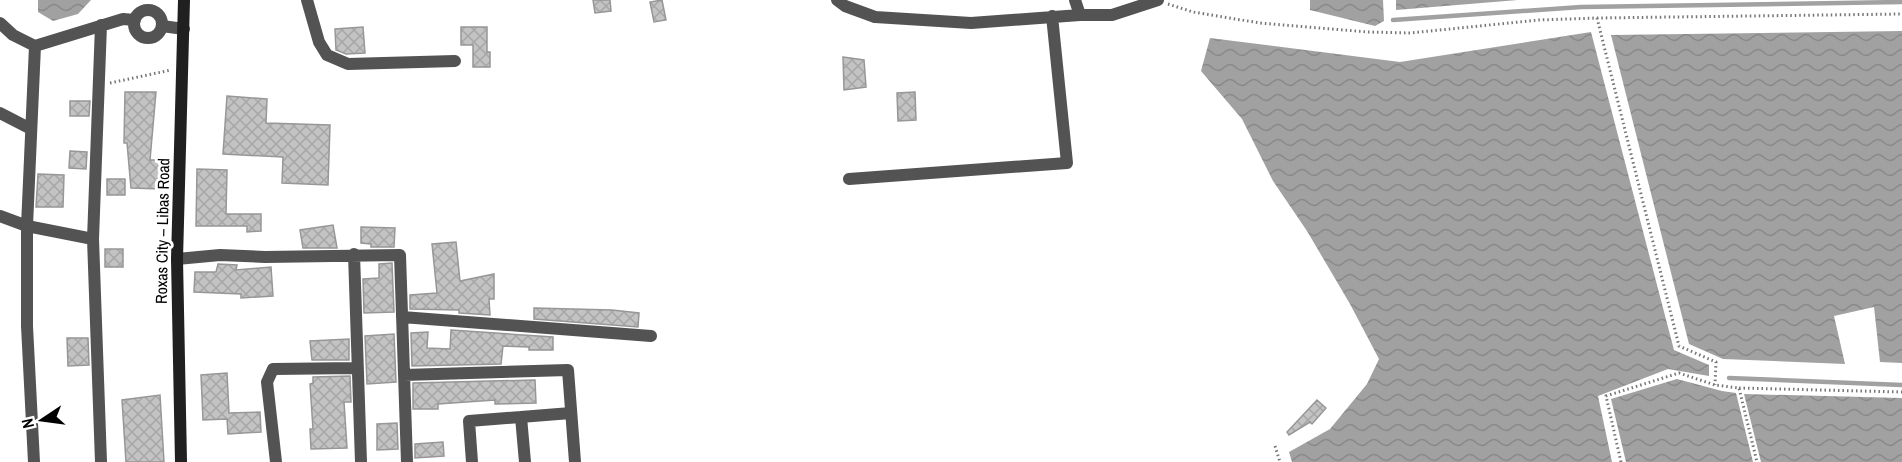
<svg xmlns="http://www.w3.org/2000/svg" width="1902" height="462" font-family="'Archivo Narrow',sans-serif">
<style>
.water{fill:url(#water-waves)}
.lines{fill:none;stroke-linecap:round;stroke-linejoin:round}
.stream{stroke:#a1a1a1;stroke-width:4.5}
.building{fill:url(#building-cross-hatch);stroke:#979797;stroke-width:1.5}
.path{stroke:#757575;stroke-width:3;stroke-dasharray:1.5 3;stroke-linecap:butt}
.street{stroke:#535353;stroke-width:12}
.secondary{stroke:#202020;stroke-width:12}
.labels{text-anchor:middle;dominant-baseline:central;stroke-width:6;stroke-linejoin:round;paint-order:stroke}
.street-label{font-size:16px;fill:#000;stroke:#fff}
</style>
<defs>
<pattern id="water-waves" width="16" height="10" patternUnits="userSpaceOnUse" patternTransform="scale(1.5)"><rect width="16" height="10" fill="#a1a1a1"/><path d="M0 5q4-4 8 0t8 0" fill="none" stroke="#898989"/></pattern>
<pattern id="building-cross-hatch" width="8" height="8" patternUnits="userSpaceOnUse" patternTransform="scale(1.5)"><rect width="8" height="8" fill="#c3c3c3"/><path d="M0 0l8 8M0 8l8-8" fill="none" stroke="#a6a6a6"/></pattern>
</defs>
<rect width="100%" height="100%" fill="#fff"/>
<path class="water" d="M38,0H91L78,14L53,21L38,12Z
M1310,0H1383L1384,21L1375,26L1310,10Z
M1396,0H1518L1396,10Z
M1902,31V363L1880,362L1874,307L1834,316L1845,364L1723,359L1689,344L1611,35Z
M1591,32L1674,350L1709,365V376L1668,369L1598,396L1612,462H1292L1289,452L1330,429L1367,384L1379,359L1350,304L1307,231L1273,181L1242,119L1201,71L1210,38L1400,62Z
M1677,379L1722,391L1736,393L1753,462H1626L1611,399Z
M1744,394L1902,398V462H1761Z"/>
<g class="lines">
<path class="stream" d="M1393,20L1581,7L1902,2
M1729,378L1902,385"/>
</g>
<path class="building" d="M593,0H610L611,11L595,13Z
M662,0L666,20L654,22L650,2Z
M363,27L365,53L346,54L336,50L335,29Z
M461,27H487V52H490V67H473V45H461Z
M843,57L864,60L866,87L844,90Z
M125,92H156L150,160H163L160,189L131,188L127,143H124Z
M915,92L916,120L898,121L897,93Z
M227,96L267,99L266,123L330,125L328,185L282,183L283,157L223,154Z
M70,101H90L89,116H70Z
M70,151L87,152L86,169L69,168Z
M197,169L227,170L226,214H261V231L247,232V226H196Z
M38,174L64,175L63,207H36Z
M107,179H125V195H107Z
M333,225L337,248H303L300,230Z
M361,227L395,228L394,247H371V244L361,243Z
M456,242L460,281L494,274V299H489L490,315L459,313V310L410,309V295L437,293L432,244Z
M105,249H123V267H105Z
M392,263L394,312L364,313L363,279L379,278V264Z
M218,264L237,265L236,270L271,267L273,296L241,298V294L194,292L195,272H216Z
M534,308L612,310L639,313L638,327L534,319Z
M451,330L553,337V350H529V347L503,346L501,364L412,366L411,333L428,332L427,348L450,349Z
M394,334L396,382L367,384L365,336Z
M67,338H88L89,365L68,366Z
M349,339V360H312L310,341Z
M227,373L229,413L260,412L261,432L228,434L227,419L203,420L201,375Z
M350,376L351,402H344L347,448L311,449L310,429H313L310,384L313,383V377Z
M535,380L536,403L495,404V400L438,404V409H413V383Z
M160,395L164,462H126L122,400Z
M1317,400L1326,408L1312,424L1310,422L1289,435L1287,432Z
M397,423L398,449L377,450V424Z
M443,442L444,456L415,458V444Z"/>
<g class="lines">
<path class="path" d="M1168,4L1193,12L1260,23L1368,32L1410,33L1539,20L1597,18L1902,14
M1597,18L1679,346L1716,362L1715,385
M110,83L171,70
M1739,388L1902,392
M1275,446L1280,462
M1621,462L1606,396L1679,373L1715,385L1739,388L1757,462"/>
<path class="street" d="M307,0L319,42L327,55L348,64L455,61
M837,0L845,6L875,17L971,23L1080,15H1112L1158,0
M1075,0L1080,15
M134 24a14 14 0 1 1 28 0a14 14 0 1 1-28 0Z
M0,23L13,35L35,46L123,19L135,20
M162,26L184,29
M0,113L31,129
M849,179L1067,163L1052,16
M0,216L27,226L93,239
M354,254L361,462
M177,259L220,255L265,257L400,255L407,462
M402,317L651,336
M404,375L568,370L575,462
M521,417L525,462
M34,462L27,326V226L35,46
M101,462L93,239L101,25
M276,462L267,382L273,369L356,368
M472,462L469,421L571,413"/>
<path class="secondary" d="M181,462L177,259L184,0"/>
</g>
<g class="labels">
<g class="street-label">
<text transform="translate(162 231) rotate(-89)">Roxas City – Libas Road</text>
</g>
</g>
<g transform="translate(42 420) rotate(257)" stroke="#ffffff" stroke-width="4.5" paint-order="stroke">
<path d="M0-4.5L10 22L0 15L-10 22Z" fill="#000000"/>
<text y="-9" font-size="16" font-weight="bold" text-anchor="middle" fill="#000000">N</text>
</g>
</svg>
